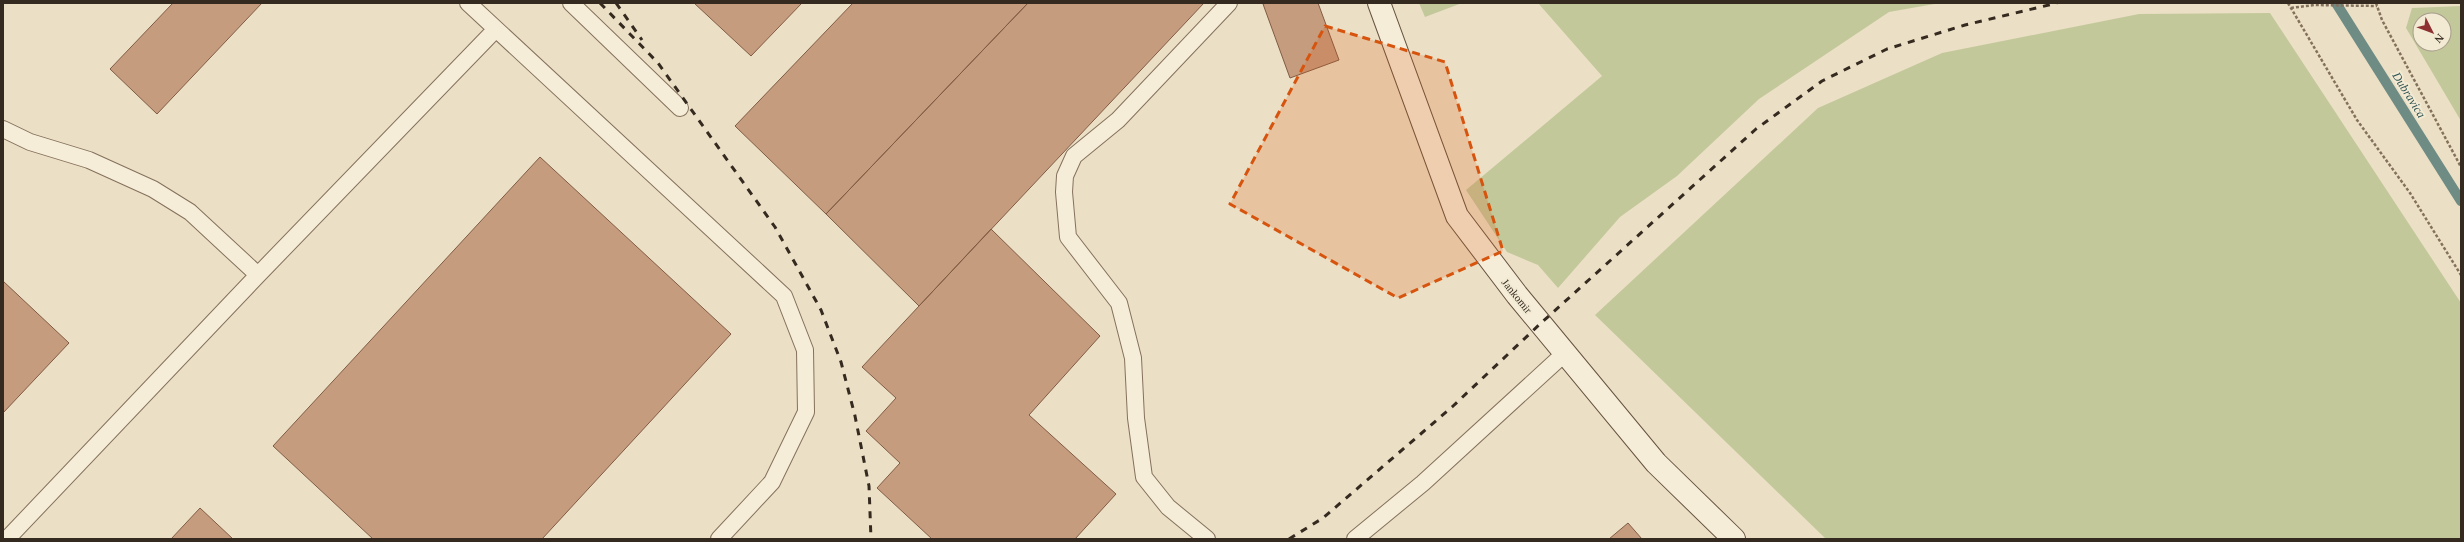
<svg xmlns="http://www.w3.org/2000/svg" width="2464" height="542" font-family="Georgia,serif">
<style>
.green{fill:#c3c89a;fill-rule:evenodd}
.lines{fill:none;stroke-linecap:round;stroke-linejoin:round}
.stream{stroke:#6e8c84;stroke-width:10}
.building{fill:#c69c7e;stroke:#815c44}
.lane-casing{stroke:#84715d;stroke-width:18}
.secondary-casing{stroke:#665340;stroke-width:24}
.path{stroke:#84715d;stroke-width:2.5;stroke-dasharray:3 2;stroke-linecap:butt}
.lane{stroke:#f6edd8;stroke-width:16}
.secondary{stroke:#f6edd8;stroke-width:22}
.rail{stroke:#352a1f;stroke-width:3;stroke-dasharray:7 7;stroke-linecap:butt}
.marked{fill:#d6540e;fill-opacity:0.2;stroke:#d6540e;stroke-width:3;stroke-dasharray:8 5;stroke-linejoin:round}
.labels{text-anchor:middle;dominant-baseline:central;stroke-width:4;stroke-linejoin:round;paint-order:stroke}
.street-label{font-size:11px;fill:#352a1f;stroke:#f3ead4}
.water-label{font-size:12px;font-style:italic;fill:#305452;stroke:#f3ead4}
</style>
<rect width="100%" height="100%" fill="#ebdfc5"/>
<path class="green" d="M1419,3H1462L1425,17Z
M1538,3H1940L1889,12L1759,99L1677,176L1620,217L1558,288L1538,265L1507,252L1466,190L1602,76Z
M2461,6V121L2406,28L2412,8ZM2420,20H2444V44H2420Z
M2270,13L2461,303V539H1826L1595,315L1818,108L1942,53L2139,14Z"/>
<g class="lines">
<path class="stream" d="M2336,3L2461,201"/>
</g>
<path class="building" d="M173,3H262L157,114L110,69Z
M694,3H802L751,56Z
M853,3H1028L826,214L735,126Z
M1028,3H1204L919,306L826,214Z
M1267,3H1318L1339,60L1290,78L1263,4Z
M540,157L731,334L542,539H373L273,446Z
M991,229L1100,336L1029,415L1116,494L1075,539H932L877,488L900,463L866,431L896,398L862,367Z
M3,281L69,343L3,413Z
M200,508L233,539H171Z
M1628,523L1642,539H1609Z"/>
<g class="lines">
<defs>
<path id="lane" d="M468,3L784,296L805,350L806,412L772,482L719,539
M571,3L680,108
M3,129L30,142L89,160L153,189L190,212L258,275
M7,539L258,275L496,29
M1207,539L1168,507L1144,477L1136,418L1133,358L1119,303L1068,237L1064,192L1065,176L1074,156L1118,120L1229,3
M1355,539L1423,483L1564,354"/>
<path id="secondary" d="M1379,3L1457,216L1517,295L1656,463L1734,539"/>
</defs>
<use href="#lane" class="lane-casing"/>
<use href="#secondary" class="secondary-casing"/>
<path class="path" d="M2288,3L2357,120L2410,193L2461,275
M2376,3L2382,20L2461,167
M2291,8L2314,5L2377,6"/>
<use href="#lane" class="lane"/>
<use href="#secondary" class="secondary"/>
<path class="rail" d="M600,3L658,63L775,227L821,310L841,362L855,416L869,486L871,539
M616,3L642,40
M1289,539L1323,518L1452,407L1540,324L1756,129L1822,81L1887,49L1965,25L2057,3"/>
</g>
<path class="marked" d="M1325,26L1445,62L1503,251L1398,298L1230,204Z"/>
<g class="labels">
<g class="street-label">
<text transform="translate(1517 296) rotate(51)">Jankomir</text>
</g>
<g class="water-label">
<text transform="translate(2409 95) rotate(58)">Dubravica</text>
</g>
</g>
<rect width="2464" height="542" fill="none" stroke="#352a1f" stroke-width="8"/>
<g transform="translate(2432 32) rotate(132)"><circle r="19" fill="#f3ead4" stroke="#a79d8c"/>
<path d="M0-3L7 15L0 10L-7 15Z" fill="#8e3132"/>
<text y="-6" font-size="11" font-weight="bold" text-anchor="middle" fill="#352a1f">N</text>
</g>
</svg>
